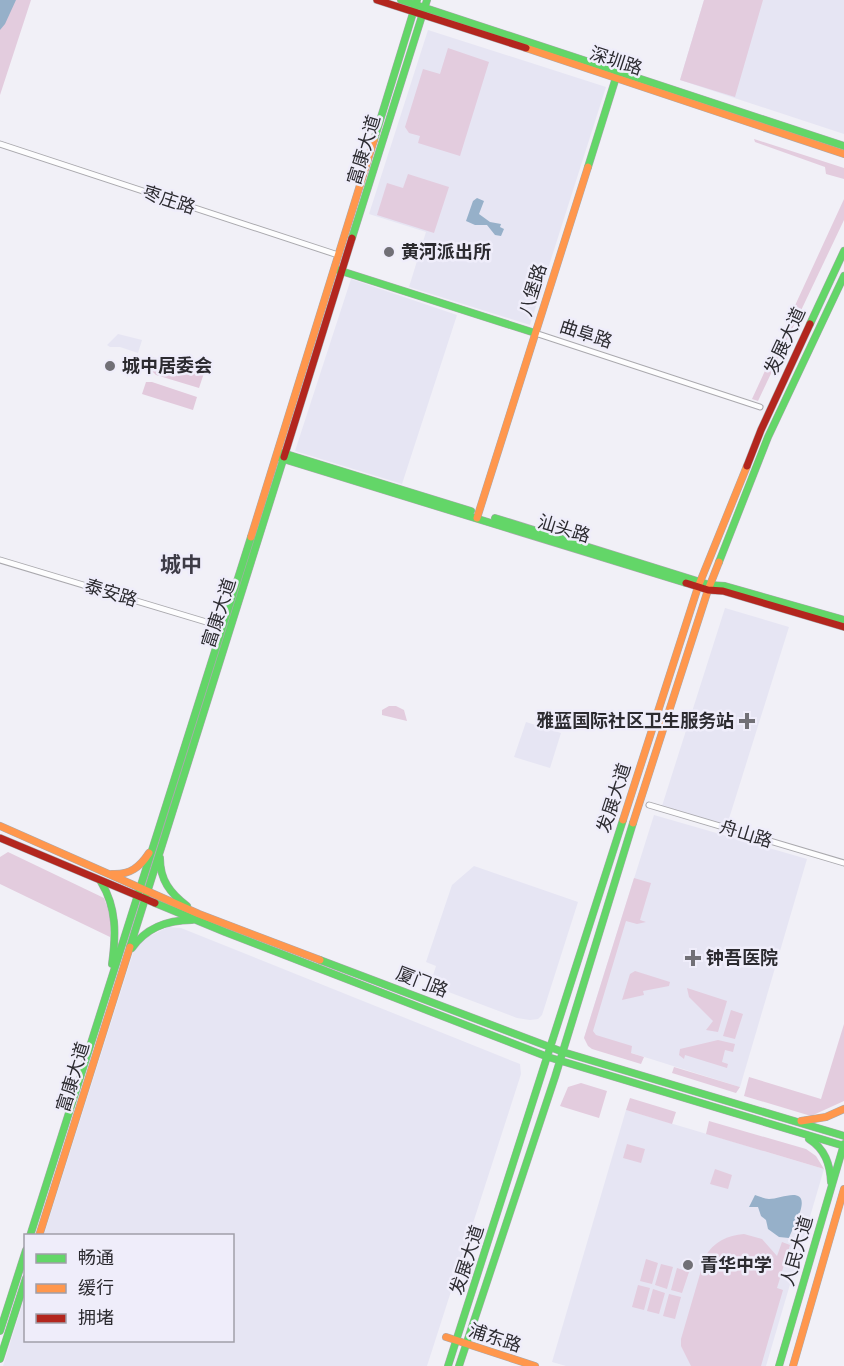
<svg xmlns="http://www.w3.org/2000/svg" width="844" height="1366" font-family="'DM Sans','Noto Sans SC',sans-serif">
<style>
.built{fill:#e6e5f3}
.green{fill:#e3ccde}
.forest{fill:#e2c9dc}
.water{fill:#96b0c9}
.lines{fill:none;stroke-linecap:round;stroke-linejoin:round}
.street-casing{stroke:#aaa9ae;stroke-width:7}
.fast-casing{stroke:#aaa9ae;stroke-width:8}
.slow-casing{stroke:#aaa9ae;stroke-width:8}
.jam-casing{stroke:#aaa9ae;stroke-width:8}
.street{stroke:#fdfdfe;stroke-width:5}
.fast{stroke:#63d668;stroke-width:7}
.slow{stroke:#ff974d;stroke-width:7}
.jam{stroke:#b3261e;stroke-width:7}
.poi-dot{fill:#717076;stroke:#efedfa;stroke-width:2}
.labels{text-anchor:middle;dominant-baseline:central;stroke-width:5;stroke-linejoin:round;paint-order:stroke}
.street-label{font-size:18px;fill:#2c2b30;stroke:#efedfa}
.poi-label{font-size:18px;font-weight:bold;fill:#2c2b30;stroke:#efedfa;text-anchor:start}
.quarter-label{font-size:21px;font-weight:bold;fill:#3d3b46;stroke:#efedfa}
</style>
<rect width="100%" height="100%" fill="#f1f0f7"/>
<path class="built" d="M704,0H844V134L680,80Z
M428,30L606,87L530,325L409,287L426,232L369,214Z
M351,279L457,315L402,484L295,451Z
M118,334L142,340L138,353L120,347H110L107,345Z
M725,608L789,627L727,825L662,806Z
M526,722L561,733L550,768L514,757Z
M654,815L807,859L740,1087L584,1038Z
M474,866L578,902L542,1015L538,1019L530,1020L517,1018L430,985L436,966L426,962L452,885Z
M168,927L181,928L520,1064L521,1074L427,1366H3L25,1296L26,1340H232V1236L44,1235L134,950L142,940Z
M626,1110L824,1169L766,1366H566L552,1362Z"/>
<path class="green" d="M0,0H31L0,95Z
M704,0H763L735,97L680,80Z
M448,48L489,62L460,156L418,143L420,136L409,133L405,127L423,69L440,74Z
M754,139L844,168V179L826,174L825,167L755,142Z
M408,174L449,187L434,233L377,215L387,183L403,188Z
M844,199V220L758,401L752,399Z
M389,706H396L404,710L407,721L382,715V710Z
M8,852L104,898L110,915V937L0,884V857Z
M634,878L651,883L640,920L646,922L637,924L626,921L593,1031L596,1035L632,1046L631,1053L644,1057L641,1064L592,1049L588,1046L584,1038Z
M635,971L670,982L669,986L643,991L644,995L622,1000L630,974Z
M687,988L727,1001L718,1032L706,1030L713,1021L689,997Z
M731,1010L743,1014L735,1039L723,1036Z
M844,1024V1101L811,1116L744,1096L749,1077L821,1099Z
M718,1040L735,1044L733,1052L725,1050L722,1062L728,1064L727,1068L685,1055L684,1059L679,1055L680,1049Z
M674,1067L740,1087L736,1093L672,1073Z
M581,1083L607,1091L599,1118L560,1106L568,1087Z
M630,1098L676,1112L672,1124L626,1110Z
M709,1121L806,1149L816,1156L824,1169L706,1134Z
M627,1144L645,1149L641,1163L623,1158Z
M715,1169L732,1175L728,1189L710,1184Z
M744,1234L762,1239L777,1256L782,1242L790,1245L777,1288L783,1290L761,1366H691L681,1346V1339L705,1257C713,1242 728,1235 744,1234Z
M646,1259L658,1263L652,1284L640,1281Z
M661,1264L673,1267L667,1289L655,1285Z
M677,1268L689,1272L682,1293L671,1290Z
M638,1285L650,1288L644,1310L632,1307Z
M653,1289L665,1293L659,1314L647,1311Z
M669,1294L681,1297L675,1319L663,1316Z"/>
<path class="forest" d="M153,357L204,373L199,388L156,375L150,369Z
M146,382H152L197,397L193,410L142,394Z"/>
<path class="water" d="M0,0H16L5,24L0,30Z
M477,198L484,201L479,214L490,222L501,224L500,227L504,229L501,236L495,235L487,225H475L466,221L473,201Z
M755,1195C759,1196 764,1199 769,1199C781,1199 809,1184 800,1212C798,1222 792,1229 789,1238L779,1237L768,1229L766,1220L761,1216L758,1207H749Z"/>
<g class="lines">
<defs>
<path id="street" d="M0,144L338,255
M535,333L760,407
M0,560L223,627
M649,805L844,863"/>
<path id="fast" d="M401,0L844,146
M374,140L417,0
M588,167L618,71
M352,238L427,0
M338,270L535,333
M810,324L844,251
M283,453L471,511
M280,458L686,583
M495,518L710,585L725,586L844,620
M719,562L768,437L844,276
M160,858C160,880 170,893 187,906
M101,882C117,908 116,935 112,964
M155,903L225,932L548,1057L844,1146
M130,947L284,457
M132,948C146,928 168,920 192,920
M320,960L563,1052L844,1136
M809,1139C825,1149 830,1164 831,1182
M30,1236L251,537
M0,1331L26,1250
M0,1359L26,1278
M448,1366L623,820
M459,1366L555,1077L633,823
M779,1366L844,1144"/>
<path id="slow" d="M526,48L844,154
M477,518L588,167
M251,537L374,140
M623,820L698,587L747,466
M633,823L708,590L719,562
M0,826L199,914L320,960
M112,874C130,875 140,867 149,853
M801,1121L826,1117L844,1109
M39,1236L130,947
M446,1337L535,1366
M793,1366L844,1189"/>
<path id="jam" d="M377,0L526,48
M284,457L352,238
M747,466L761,430L810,324
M686,583L708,590L723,591L844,627
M0,838L155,903"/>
</defs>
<use href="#street" class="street-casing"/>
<use href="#fast" class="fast-casing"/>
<use href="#slow" class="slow-casing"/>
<use href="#jam" class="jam-casing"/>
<use href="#street" class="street"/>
<use href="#fast" class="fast"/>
<use href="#slow" class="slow"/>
<use href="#jam" class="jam"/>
</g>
<g class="poi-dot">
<circle cx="389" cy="252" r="6"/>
<circle cx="110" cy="366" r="6"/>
<path d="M744 712h6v6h6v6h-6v6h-6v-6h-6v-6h6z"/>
<path d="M690 949h6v6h6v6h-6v6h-6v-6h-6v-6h6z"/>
<circle cx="688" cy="1265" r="6"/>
</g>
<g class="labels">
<g class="street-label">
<text transform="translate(616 61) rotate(18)">深圳路</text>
<text transform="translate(364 150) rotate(-73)">富康大道</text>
<text transform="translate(169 200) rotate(18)">枣庄路</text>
<text transform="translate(533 290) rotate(-73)">八堡路</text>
<text transform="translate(586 334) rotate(18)">曲阜路</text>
<text transform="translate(785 341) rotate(-65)">发展大道</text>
<text transform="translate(564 529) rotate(17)">汕头路</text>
<text transform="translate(111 593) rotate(17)">泰安路</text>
<text transform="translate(219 613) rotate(-72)">富康大道</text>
<text transform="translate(614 798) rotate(-72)">发展大道</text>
<text transform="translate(746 834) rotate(17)">舟山路</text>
<text transform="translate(422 982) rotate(21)">厦门路</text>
<text transform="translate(73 1077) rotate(-73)">富康大道</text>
<text transform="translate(797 1251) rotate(-74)">人民大道</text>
<text transform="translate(467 1260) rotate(-72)">发展大道</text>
<text transform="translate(495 1338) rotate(18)">浦东路</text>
</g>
<g class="poi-label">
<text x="401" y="252">黄河派出所</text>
<text x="122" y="366">城中居委会</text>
<text x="734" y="721" text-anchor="end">雅蓝国际社区卫生服务站</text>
<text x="706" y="958">钟吾医院</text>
<text x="700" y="1265">青华中学</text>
</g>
<g class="quarter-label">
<text x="181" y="565">城中</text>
</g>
</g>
<rect x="24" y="1234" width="210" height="108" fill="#efedfa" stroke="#a19fa9" stroke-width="1.5"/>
<rect x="36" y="1254" width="30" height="9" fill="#63d668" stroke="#a19fa9" stroke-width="1.5"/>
<text x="78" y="1264" font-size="18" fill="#2c2b30">畅通</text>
<rect x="36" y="1284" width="30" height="9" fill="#ff974d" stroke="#a19fa9" stroke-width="1.5"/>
<text x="78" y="1294" font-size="18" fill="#2c2b30">缓行</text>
<rect x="36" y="1314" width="30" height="9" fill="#b3261e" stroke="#a19fa9" stroke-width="1.5"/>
<text x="78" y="1324" font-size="18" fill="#2c2b30">拥堵</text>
</svg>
